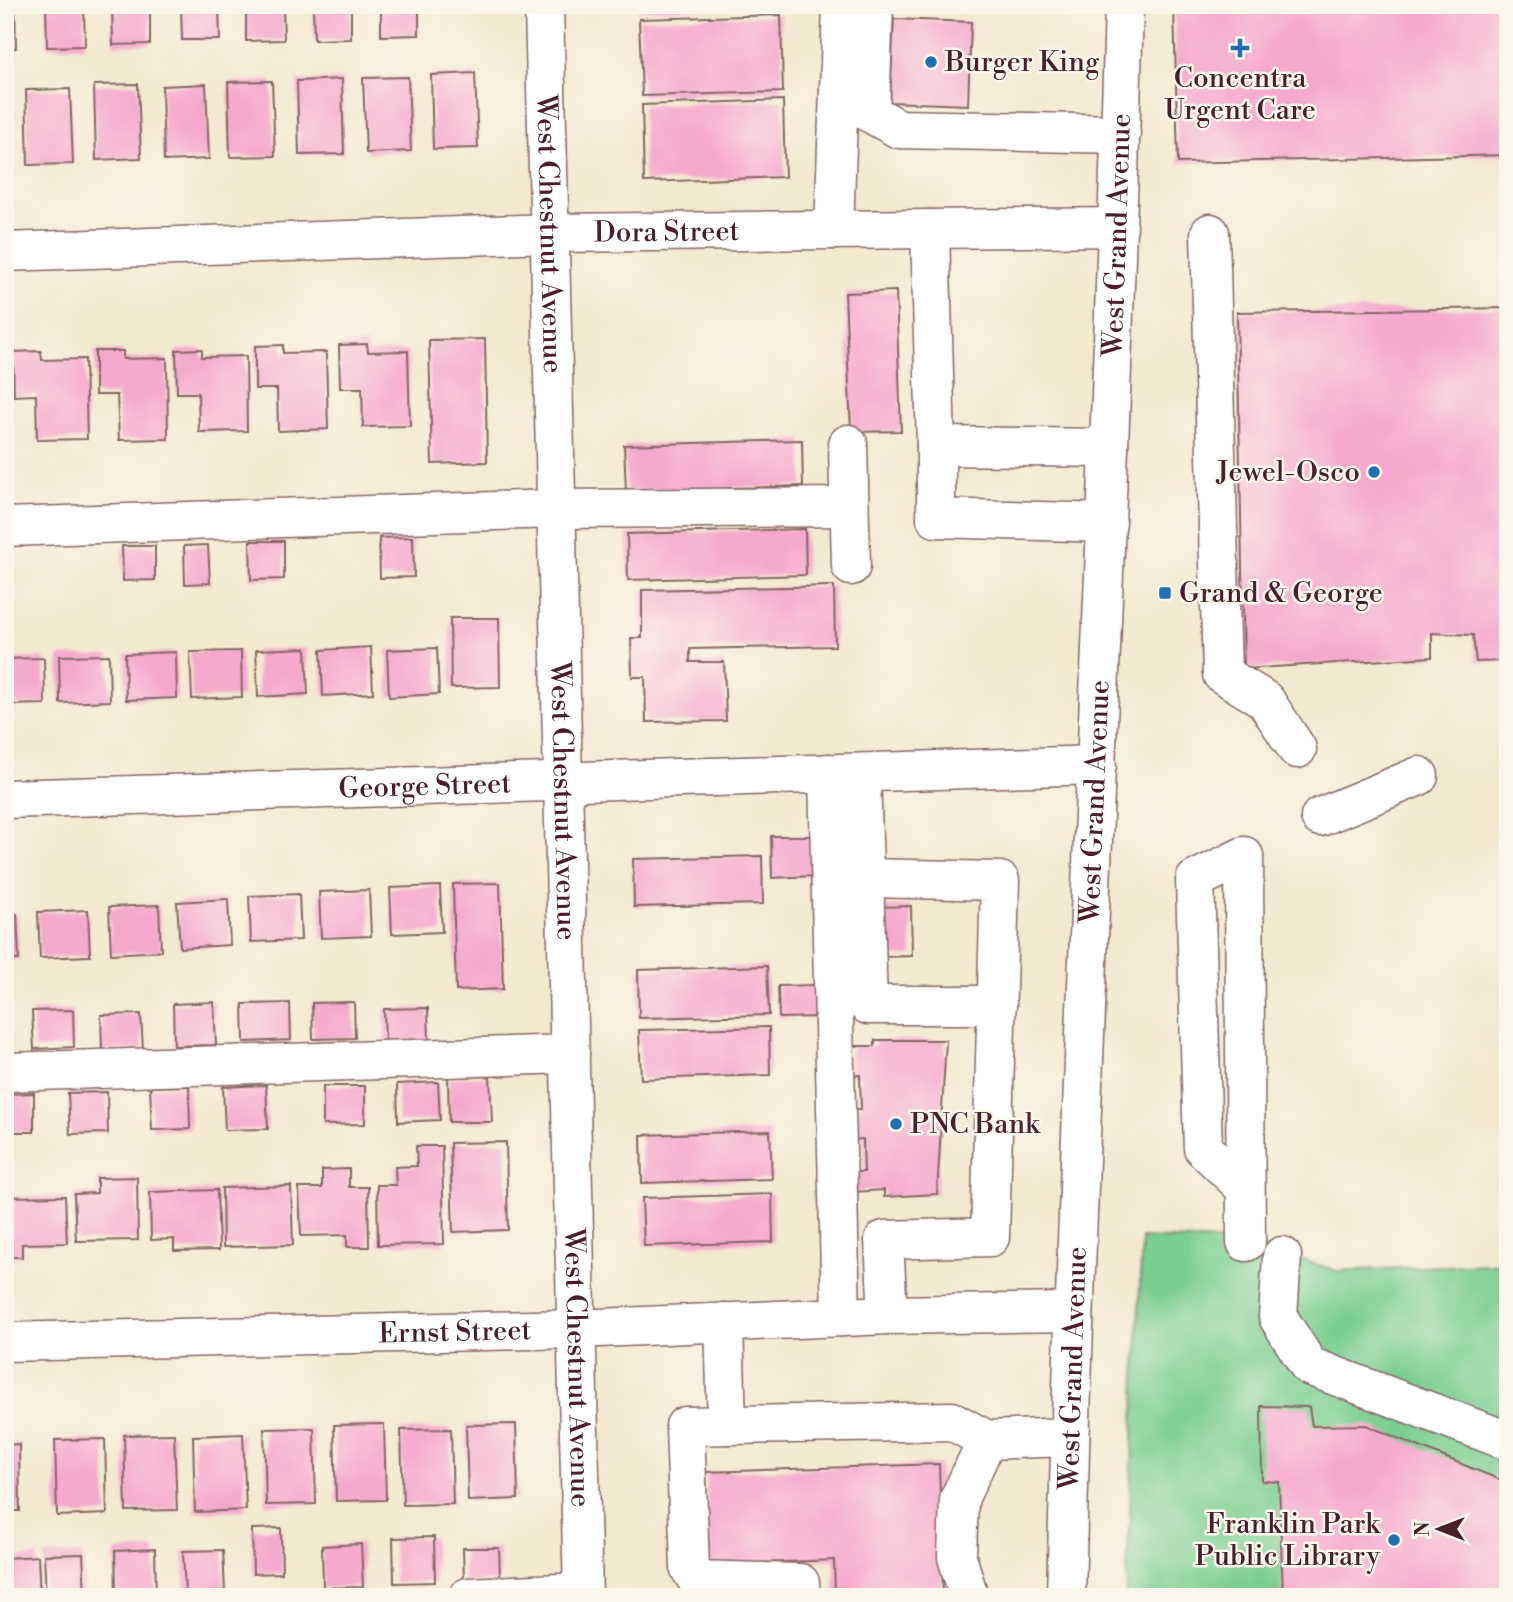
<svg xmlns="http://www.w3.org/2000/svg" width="1513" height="1602" font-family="'Libre Bodoni',serif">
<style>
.green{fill:#7ace91;stroke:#62765e;stroke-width:2}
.building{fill:#f5a9cd}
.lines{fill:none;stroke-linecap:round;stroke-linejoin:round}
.minor-casing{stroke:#856665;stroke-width:41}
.major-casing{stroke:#856665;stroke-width:41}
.minor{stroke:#fff;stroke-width:38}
.major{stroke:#fff;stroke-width:38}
.poi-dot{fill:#1f6fb2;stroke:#fbf7ec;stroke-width:2.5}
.labels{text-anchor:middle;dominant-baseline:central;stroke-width:5;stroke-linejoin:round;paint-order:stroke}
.poi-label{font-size:28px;fill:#4a1f2b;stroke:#fbf7ec;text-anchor:start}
.street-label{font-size:28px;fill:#4a1f2b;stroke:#fbf7ec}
</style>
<rect width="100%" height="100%" fill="#fbf7ec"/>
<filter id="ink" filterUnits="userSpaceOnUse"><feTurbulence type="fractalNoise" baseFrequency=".0143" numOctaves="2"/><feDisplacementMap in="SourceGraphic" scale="14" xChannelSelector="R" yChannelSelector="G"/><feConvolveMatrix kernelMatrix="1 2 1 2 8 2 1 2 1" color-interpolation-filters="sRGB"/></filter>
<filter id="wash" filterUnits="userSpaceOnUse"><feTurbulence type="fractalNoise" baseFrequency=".00686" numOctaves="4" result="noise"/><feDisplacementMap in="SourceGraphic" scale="28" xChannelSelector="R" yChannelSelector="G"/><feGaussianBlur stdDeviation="1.57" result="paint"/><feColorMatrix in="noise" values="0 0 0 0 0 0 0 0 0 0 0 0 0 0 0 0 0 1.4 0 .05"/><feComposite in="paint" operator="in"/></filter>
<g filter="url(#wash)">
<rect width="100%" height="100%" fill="#f3e9d0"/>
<path class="green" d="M1142,1238L1246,1242L1337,1271L1508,1263V1597H1126Z"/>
<g id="blocks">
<path class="building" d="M5,5H15L16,48L5,49Z
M46,5H84L85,46L47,47Z
M112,5H150V44L113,45Z
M181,5H219L220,40H182Z
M246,5H283L284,40L246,41Z
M313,5H351V39L314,40Z
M381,5H419V35L381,36Z
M638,5H704V8L638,10Z
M1174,5H1508V155L1178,163Z
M781,15L783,92L642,96L639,19Z
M894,19L971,22L968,105L890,102Z
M475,73L478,148L433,149L431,75Z
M408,77L411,151L366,153L363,78Z
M342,79L344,154L299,155L297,81Z
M272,81L275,156L230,157L228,82Z
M138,84L141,158L96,160L94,85Z
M206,84L209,159L164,161L162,86Z
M70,89L73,164L28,165L26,90Z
M783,100L785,177L644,182L642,105Z
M896,291L901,431L851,432L845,293Z
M1508,308V661L1476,662L1473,635L1432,633V657L1244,669L1237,312Z
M485,339L487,462L432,464L429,340Z
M367,344L368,352L408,351L410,426L363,427L362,388H340L339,345Z
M283,345V353L326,352L328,429L278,431L277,389H255V346Z
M202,349V357L246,356L247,431L199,432L198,393H177L176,350Z
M41,351L42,360L85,359L87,439L37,440L36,395L14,396L13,352Z
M95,351H123V359L167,358L168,439L119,440L117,395H95Z
M5,355H9L11,441H5Z
M802,440L803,486L626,491L624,445Z
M5,477H10V514H5Z
M805,529L806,575L628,580L627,534Z
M413,537L414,577L380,578L379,538Z
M250,541H284V579L251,580Z
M208,545L210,583L185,584L184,546Z
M122,546H155V580L123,581Z
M834,586L835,646L690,649V662H724L726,721L646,722L645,677H632L631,638H642V590Z
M450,618H499L500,687L451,688Z
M371,647L373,693L323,696L321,650Z
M306,648L308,694L258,697L256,650Z
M437,648L439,694L389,697L387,650Z
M241,651L242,697L192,699L190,652Z
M176,652L177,698L126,700L125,654Z
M109,655L110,701L60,703L59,656Z
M44,658L45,704L5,705V659Z
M771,836H812L813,876L772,878Z
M762,856L763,904L634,907L633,859Z
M500,883L503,989L456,991L453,884Z
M440,886L442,932L392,934L390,888Z
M369,890L371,936L321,938L319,892Z
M299,894L301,940L251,942L249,896Z
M228,899L230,945L180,948L177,902Z
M159,905L161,951L111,954L109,907Z
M911,906L912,956L847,958L845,908Z
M88,910L90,956L40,958L38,912Z
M5,914H17L19,960H5Z
M767,966L769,1015L639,1018L638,970Z
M818,985L820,1017L779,1018L778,986Z
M214,1002L216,1045L174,1046L173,1004Z
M354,1002L355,1038L313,1039L312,1003Z
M290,1003L291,1040L244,1042L243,1004Z
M428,1008L429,1046L385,1047L384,1009Z
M73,1010L74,1047L34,1049L32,1011Z
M141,1014L143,1050L102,1051L101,1015Z
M769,1027L770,1075L641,1079L639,1030Z
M875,1040H946L937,1194L884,1197V1190L852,1192V1172H864L863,1139L850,1140V1107L861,1110L860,1075L850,1076L851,1046H875Z
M490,1076L492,1122H449L448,1077Z
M438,1082L440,1120L398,1122L397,1084Z
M266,1085L268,1129L225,1130L223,1087Z
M189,1086L190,1129L152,1130L150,1087Z
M323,1086H365V1124L323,1125Z
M107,1092L108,1133L70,1134L68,1093Z
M34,1093V1132H5V1094Z
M770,1131L772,1179L642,1183L641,1135Z
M506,1142L508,1230L453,1232L450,1143Z
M416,1146H442L444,1244L378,1245L377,1185H396L395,1167L417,1166Z
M349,1169V1187H368L369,1247H347V1235L301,1236L299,1188H322V1170Z
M137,1177L138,1240L76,1241L74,1194L97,1193V1178Z
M291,1186L293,1245L223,1247L222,1188Z
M217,1190L219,1250L174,1251V1239L151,1240L150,1192Z
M772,1194L773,1242L644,1246L642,1198Z
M65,1196L67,1243L22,1244V1257H5V1197Z
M1261,1406L1309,1407L1312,1426L1366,1425L1508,1483V1597H1283L1279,1482L1262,1481Z
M384,1424L386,1500L336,1501L334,1425Z
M516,1424L518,1499L468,1501L466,1425Z
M314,1428L316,1504L266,1505L264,1429Z
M451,1429L453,1504L403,1505L401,1430Z
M174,1434L177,1510L126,1511L124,1435Z
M243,1434L246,1510L195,1512L193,1436Z
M105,1439L107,1514L57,1516L55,1440Z
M19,1444L20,1511H5V1445Z
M939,1464L943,1597H835L834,1560L709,1565L706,1472Z
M281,1528L282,1573L253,1574L252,1529Z
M434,1537L435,1582L394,1583L393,1538Z
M361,1544L363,1587L323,1588L322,1546Z
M463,1548H499L500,1581L464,1582Z
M155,1549L156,1592L116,1593L115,1551Z
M223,1550L225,1592L185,1594L183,1551Z
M83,1554L85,1596L46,1597L44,1555Z
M38,1556L40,1597H5V1558Z"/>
</g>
</g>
<g filter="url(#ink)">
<use href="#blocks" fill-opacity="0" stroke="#856665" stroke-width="2"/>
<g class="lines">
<defs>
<g id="minor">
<path id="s1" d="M544,5L583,1597"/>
<path d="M874,5L870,113L899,129L1121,134"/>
<path d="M930,229L936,446"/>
<path d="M834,230L842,5"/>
<path d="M1210,233L1222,674L1265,700L1297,749"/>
<path id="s2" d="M5,252L550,233L1118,227"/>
<path d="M848,444L851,566"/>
<path d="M1107,523L936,518V446L1109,448"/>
<path d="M5,527L556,509L848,507"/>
<path d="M828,773L841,1317"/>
<path d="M861,773L868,1005H997"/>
<path id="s3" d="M5,799L1097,765"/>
<path d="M1320,817L1419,776"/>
<path d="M866,878L1000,881L990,1237L884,1240L888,1315"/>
<path d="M5,1072L570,1054"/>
<path d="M1245,1188L1203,1148L1195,880L1244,856L1246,1242"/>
<path d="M1282,1256L1278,1317L1309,1366L1508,1441"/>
<path d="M724,1322L727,1425"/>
<path id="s4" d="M5,1342L577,1329L888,1315L1072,1312"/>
<path d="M468,1597L583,1592"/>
<path d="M801,1597L800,1583L697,1580L690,1569L685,1426L952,1421L987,1440L1070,1437"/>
<path d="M969,1597L957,1557L959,1499L987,1440"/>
</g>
<g id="major">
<path id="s5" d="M1066,1597C1079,1066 1110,536 1124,5"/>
</g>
</defs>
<use href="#minor" class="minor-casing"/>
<use href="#major" class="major-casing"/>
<use href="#minor" class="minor"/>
<use href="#major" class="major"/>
</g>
</g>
<g class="poi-dot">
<path d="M1236.5 37.5h7v7h7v7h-7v7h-7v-7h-7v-7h7z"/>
<circle cx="931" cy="62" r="7"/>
<circle cx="1374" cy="472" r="7"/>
<rect x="1158" y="586" width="14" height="14" rx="3.5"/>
<circle cx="896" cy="1124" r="7"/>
<circle cx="1394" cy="1540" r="7"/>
</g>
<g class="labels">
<g class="poi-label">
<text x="945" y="62">Burger King</text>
<text x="1240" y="78" text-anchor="middle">Concentra<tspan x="1240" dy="32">Urgent Care</tspan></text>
<text x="1360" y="472" text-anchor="end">Jewel-Osco</text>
<text x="1179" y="593">Grand &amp; George</text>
<text x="910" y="1124">PNC Bank</text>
<text x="1380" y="1524" text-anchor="end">Franklin Park<tspan x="1380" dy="32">Public Library</tspan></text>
</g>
<g class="street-label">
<text stroke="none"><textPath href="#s2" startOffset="662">Dora Street</textPath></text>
<text stroke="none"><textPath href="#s1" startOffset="229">West Chestnut Avenue</textPath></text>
<text stroke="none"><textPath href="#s5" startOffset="1363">West Grand Avenue</textPath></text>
<text stroke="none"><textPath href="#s3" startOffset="420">George Street</textPath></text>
<text stroke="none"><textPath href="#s1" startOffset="796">West Chestnut Avenue</textPath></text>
<text stroke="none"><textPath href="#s5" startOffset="796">West Grand Avenue</textPath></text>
<text stroke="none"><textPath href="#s4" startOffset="450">Ernst Street</textPath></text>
<text stroke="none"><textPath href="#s1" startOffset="1363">West Chestnut Avenue</textPath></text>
<text stroke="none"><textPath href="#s5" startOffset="229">West Grand Avenue</textPath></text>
</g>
</g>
<rect width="1513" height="1602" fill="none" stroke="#fbf7ec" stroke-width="28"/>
<g transform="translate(1439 1529) rotate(270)" stroke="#fbf7ec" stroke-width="5" paint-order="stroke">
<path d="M0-5L12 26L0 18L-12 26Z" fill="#4a1f2b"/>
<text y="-10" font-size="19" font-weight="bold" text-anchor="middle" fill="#4a1f2b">N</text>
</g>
</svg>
